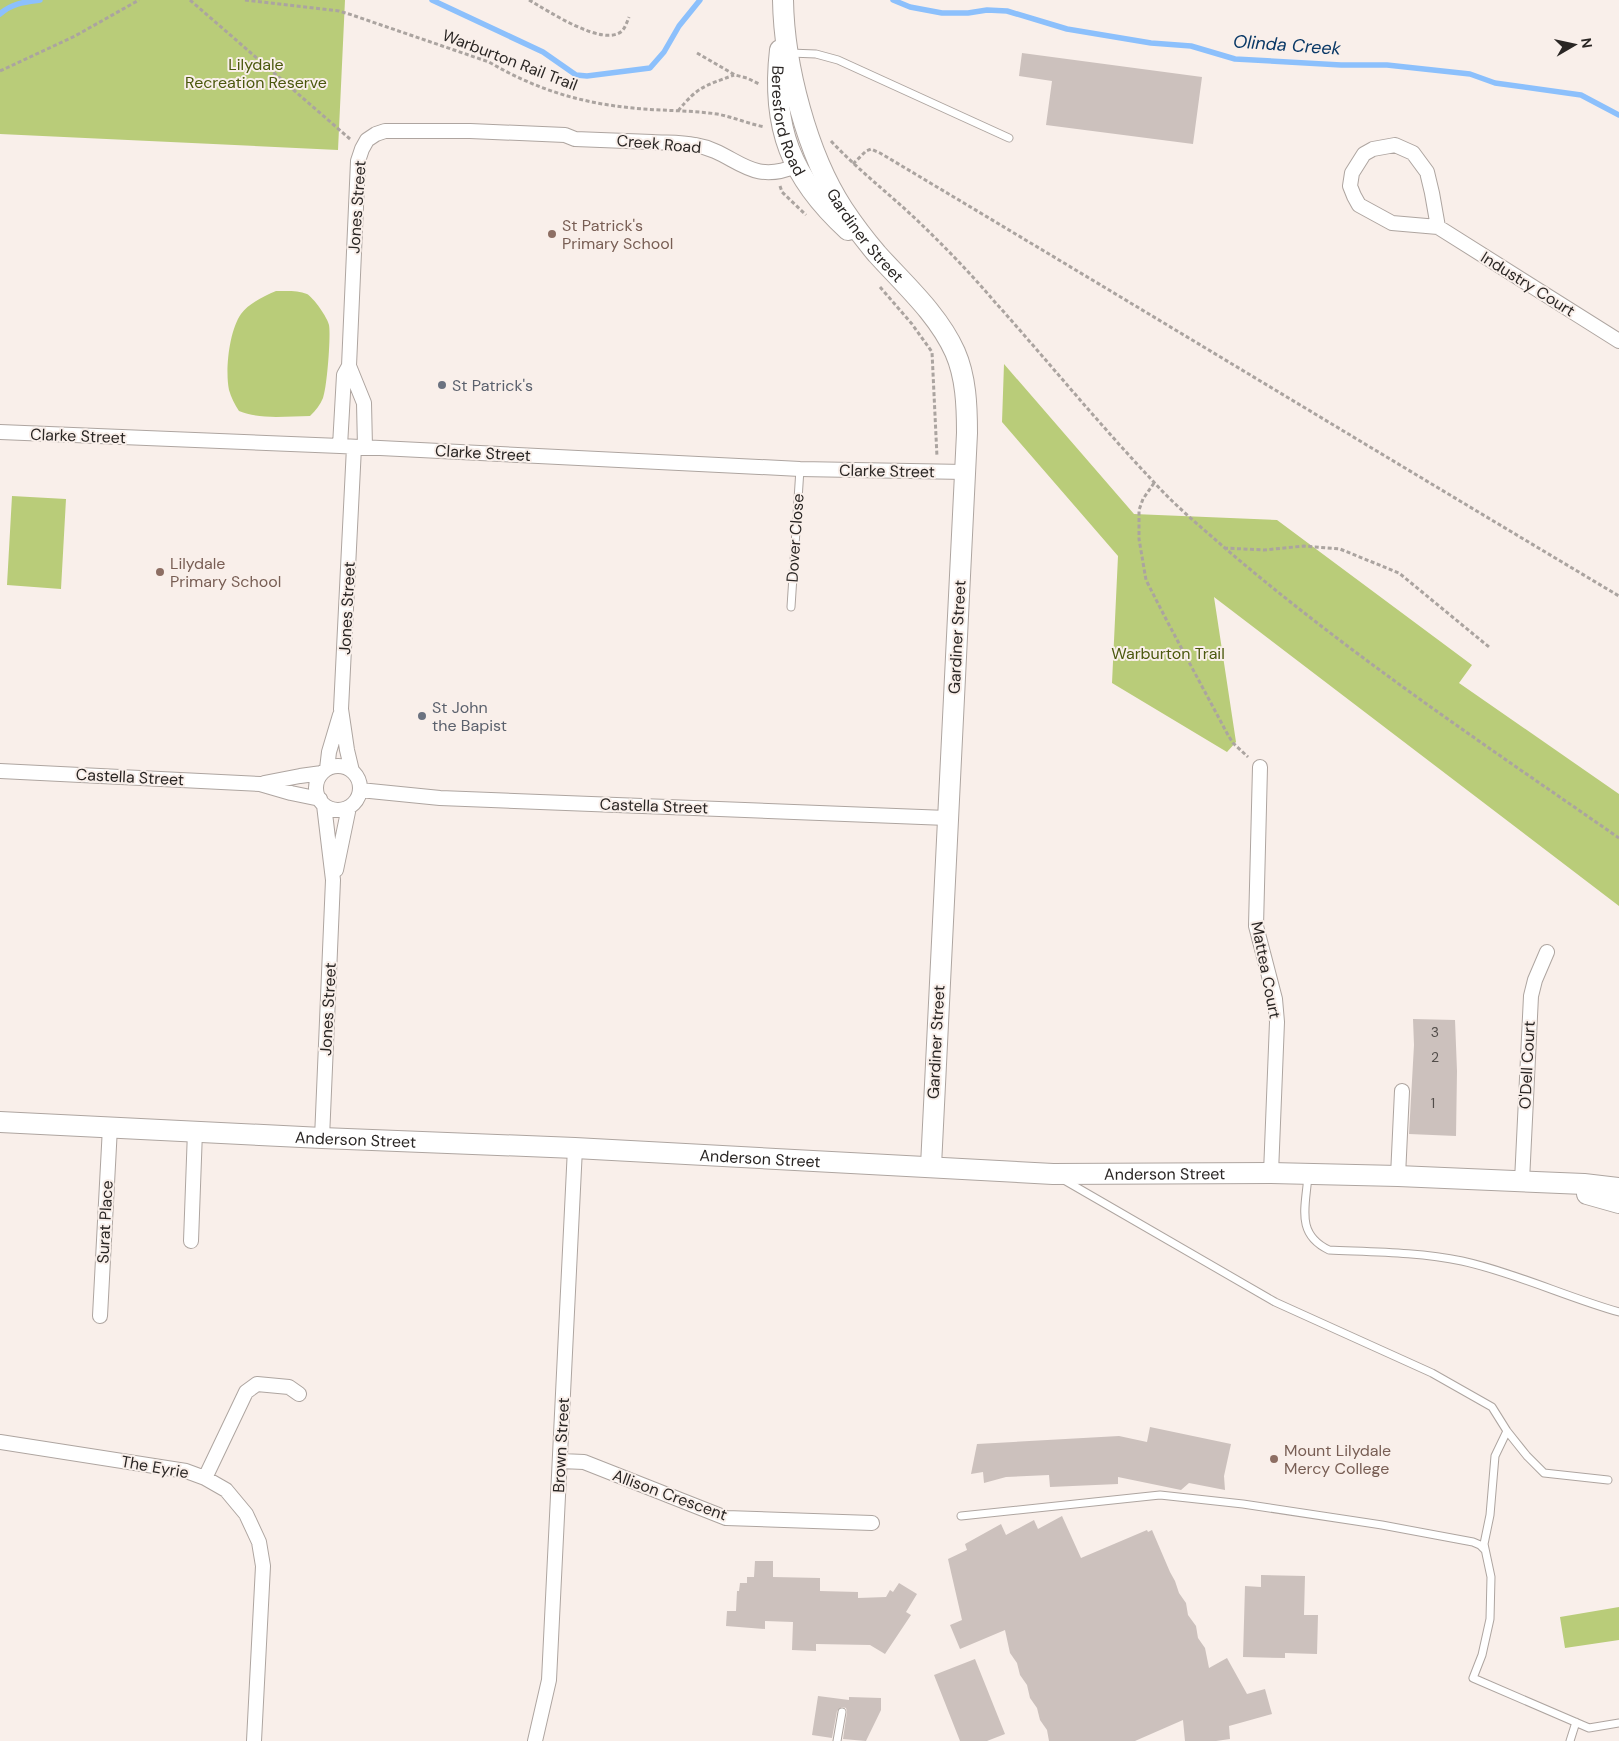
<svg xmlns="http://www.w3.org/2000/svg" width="1619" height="1741" font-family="'DM Sans',sans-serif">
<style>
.green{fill:#b9cc79}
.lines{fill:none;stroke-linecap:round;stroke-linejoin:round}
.stream{stroke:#8cc0fc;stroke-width:5.5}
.building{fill:#ccc1bd}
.service-casing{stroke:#aea5a0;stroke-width:9}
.minor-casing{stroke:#aea5a0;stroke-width:16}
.secondary-casing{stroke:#aea5a0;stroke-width:22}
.path{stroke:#aba4a0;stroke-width:3;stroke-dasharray:4 2.5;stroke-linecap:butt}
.service{stroke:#fff;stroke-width:7}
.minor{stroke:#fff;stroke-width:14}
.secondary{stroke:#fff;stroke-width:20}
.education-dot{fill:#8d6e63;stroke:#f9efea;stroke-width:2}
.worship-dot{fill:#6b7280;stroke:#f9efea;stroke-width:2}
.labels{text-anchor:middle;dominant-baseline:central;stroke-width:4;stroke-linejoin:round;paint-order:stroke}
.number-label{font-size:14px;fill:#524d4a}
.street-label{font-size:16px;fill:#2a2624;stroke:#f9efea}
.park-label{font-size:16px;fill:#4b580e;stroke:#f9efea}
.education-label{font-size:16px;fill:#785e54;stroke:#f9efea;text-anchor:start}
.worship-label{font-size:16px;fill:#5b616d;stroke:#f9efea;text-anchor:start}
.water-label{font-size:18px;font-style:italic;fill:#0a3967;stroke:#f9efea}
</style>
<rect width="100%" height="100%" fill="#f9efea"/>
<path class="green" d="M0,0H345L338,150L0,134Z
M276,291C285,291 298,290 307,294C313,297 328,318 329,325C331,335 327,388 323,398C320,405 316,410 310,416C287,416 261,420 239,411C235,405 231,397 229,390C225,371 229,331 241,314C248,304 264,296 276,291Z
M1004,364L1134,514L1277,520L1472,665L1459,683L1619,794V906L1214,597L1236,742L1227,752L1112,683L1118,556L1002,422Z
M12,496L66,499L61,589L7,585Z
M1619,1607V1640L1565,1648L1560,1617Z"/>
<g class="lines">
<path class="stream" d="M432,0L543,52L576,75L587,76L650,68L664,52L679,26L700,0
M893,0L910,7L942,13H968L987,10L1007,11L1067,29L1151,43L1191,46L1235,59L1341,65H1387L1470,74L1495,83L1581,95L1619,115
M0,14C12,3 25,2 40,0"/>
</g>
<path class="building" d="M1022,53L1202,77L1193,144L1046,125L1052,81L1019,76Z
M1413,1019L1455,1020L1457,1071L1456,1136L1409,1134L1414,1045Z
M1150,1427L1231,1444L1224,1476L1225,1490L1189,1483L1181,1490L1118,1477V1484L1050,1487L1049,1475L1006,1477L984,1483L983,1472L971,1474L977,1444L1119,1436L1147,1442Z
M1062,1516L1081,1558L1147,1530L1148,1532L1152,1530L1170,1572L1175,1581L1179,1593L1186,1603L1188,1615L1196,1626L1198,1638L1205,1648L1209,1668L1227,1658L1247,1694L1265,1689L1272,1714L1229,1726L1230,1739L1216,1741H1185L1183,1720L1135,1741H1049L1047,1730L1040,1720L1037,1708L1030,1698L1027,1685L1020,1675L1017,1663L1010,1653L1005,1630L960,1649L950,1625L962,1620L948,1559L967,1550L965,1544L1001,1524L1006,1535L1034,1520L1038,1529Z
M755,1561H773V1577L820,1578V1591L858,1592V1598L886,1597L890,1590L893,1592L899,1583L917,1594L906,1612L911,1615L885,1654L870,1645L816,1644V1651L792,1650L793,1622L765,1621V1629L726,1626L727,1611H736L737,1591H739L740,1583H747V1577H754Z
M1261,1575L1305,1576L1304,1615H1318L1317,1654L1285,1653V1658L1243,1657L1245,1586L1261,1587Z
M975,1659L1005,1734L987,1741H960L934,1675Z
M818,1696L849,1700V1697L881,1698V1710L866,1741L843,1739L847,1712L846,1708L842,1707L837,1711L832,1738L812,1735Z"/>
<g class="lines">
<defs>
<path id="service" d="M790,53L816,54L838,60L1009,138
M791,607L800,469
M1308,1175C1306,1206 1295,1234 1329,1250C1373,1252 1419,1252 1462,1261C1516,1273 1566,1297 1619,1312
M1064,1180L1275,1302L1432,1373L1492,1407L1507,1431L1527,1456L1544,1473L1608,1480
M1507,1431L1495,1456L1490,1515L1484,1544L1491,1577L1490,1619L1482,1655L1473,1678L1589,1728L1619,1723
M961,1516L1160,1495L1243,1504L1382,1525L1473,1542L1480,1545L1485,1550
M837,1741L842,1712
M1570,1741L1576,1722"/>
<path id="minor" d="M1438,227L1432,193L1427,172L1413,153L1395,145L1373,149L1364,154L1352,173L1350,186L1354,196L1359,205L1392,223L1438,227L1619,341
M0,432L340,446L800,469L965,472
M340,446L344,375L349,366
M365,447L364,403L349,366L358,161L362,149L367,140L376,134L385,131H470L565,135L575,139C600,140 626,141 652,142C666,143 681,142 695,145C736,152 748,186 796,166
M316 788a22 22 0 1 1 44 0a22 22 0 1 1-44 0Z
M1260,767L1256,926L1275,999L1277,1022L1271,1173
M327,769L329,752L340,715
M0,771L260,784L291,793L320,799
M352,771L347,750L341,709L354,447
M264,783L300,776L322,773
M360,790L440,798L947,818
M336,870L349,807
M322,1138L333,880L324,805
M1398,1176L1402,1091
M1522,1181L1531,996L1535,980L1547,952
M191,1241L195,1131
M100,1316L110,1127
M0,1442L186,1471L205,1478L226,1490L246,1514L259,1542L263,1566L254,1741
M561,1461L584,1462L726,1518L872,1523
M205,1478L246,1392L257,1384L289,1387L299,1394
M535,1741L549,1680L575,1148"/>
<g id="secondary">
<path id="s1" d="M783,0C784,65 807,154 843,209C853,224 865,240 877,254C904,284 938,314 955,352C966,377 967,406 967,433L931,1166"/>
<path id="s2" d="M780,50C771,127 791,178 848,230"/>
<path id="s3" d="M0,1122L322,1138L575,1148L1053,1174L1271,1173L1398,1176L1584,1184L1619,1188"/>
<path d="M1587,1194L1619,1203"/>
</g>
</defs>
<use href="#service" class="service-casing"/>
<use href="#minor" class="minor-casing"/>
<use href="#secondary" class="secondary-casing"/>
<path class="path" d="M190,0L350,139
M245,0L339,11L352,15L489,62C535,89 580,103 633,108C661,111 689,110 717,114C733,117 749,124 765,127
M529,0C547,10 603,48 622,31C625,28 627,22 629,17
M697,53L735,75L747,78L759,84
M0,71L75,36L139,0
M678,111C698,86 705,86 734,75
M831,141C859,171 891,195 921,224C946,248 971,274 994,301C1047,360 1097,422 1152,480C1174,505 1201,527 1226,549C1350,655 1485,745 1619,838
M853,164L866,151L871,149L880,153C1127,300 1372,449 1619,596
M780,186L782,192L806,215
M880,287L912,324L932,352L937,457
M1154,483L1143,499L1139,510V539L1146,580L1167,621L1228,735L1233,743L1248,757
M1224,548L1264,550L1304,546L1340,549L1399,573L1489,647"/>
<use href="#service" class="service"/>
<use href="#minor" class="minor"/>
<use href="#secondary" class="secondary"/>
</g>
<g class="education-dot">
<circle cx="552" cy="234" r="5"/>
<circle cx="160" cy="572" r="5"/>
<circle cx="1274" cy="1459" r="5"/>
</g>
<g class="worship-dot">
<circle cx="442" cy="385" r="5"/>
<circle cx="422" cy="716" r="5"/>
</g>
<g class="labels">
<g class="number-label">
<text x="1435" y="1032">3</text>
<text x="1435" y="1057">2</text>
<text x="1433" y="1103">1</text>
</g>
<g class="street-label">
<text transform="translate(510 60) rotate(21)">Warburton Rail Trail</text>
<text stroke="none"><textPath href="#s2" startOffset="72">Beresford Road</textPath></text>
<text transform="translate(659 144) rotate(5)">Creek Road</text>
<text transform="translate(357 207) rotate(-86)">Jones Street</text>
<text stroke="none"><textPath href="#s1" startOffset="254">Gardiner Street</textPath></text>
<text transform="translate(1528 284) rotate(32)">Industry Court</text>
<text transform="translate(78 436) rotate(2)">Clarke Street</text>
<text transform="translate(483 453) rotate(3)">Clarke Street</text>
<text transform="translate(887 471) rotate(1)">Clarke Street</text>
<text transform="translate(795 538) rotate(-86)">Dover Close</text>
<text transform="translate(347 608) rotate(-87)">Jones Street</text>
<text transform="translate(957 637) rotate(-87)">Gardiner Street</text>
<text transform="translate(130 777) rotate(3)">Castella Street</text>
<text transform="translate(654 806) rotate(2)">Castella Street</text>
<text transform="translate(1266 970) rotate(79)">Mattea Court</text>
<text transform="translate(328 1009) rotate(-87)">Jones Street</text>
<text transform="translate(936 1042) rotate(-87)">Gardiner Street</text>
<text transform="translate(1527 1065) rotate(-87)">O'Dell Court</text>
<text stroke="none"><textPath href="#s3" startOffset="356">Anderson Street</textPath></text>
<text stroke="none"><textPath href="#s3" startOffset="761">Anderson Street</textPath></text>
<text stroke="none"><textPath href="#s3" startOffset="1166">Anderson Street</textPath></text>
<text transform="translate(105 1222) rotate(-87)">Surat Place</text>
<text transform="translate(561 1445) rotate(-87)">Brown Street</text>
<text transform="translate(155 1467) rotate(10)">The Eyrie</text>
<text transform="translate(670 1495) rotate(20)">Allison Crescent</text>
</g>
<g class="park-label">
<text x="256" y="64">Lilydale<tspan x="256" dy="18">Recreation Reserve</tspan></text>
<text x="1168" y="653">Warburton Trail</text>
</g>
<g class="education-label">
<text x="562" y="225">St Patrick's<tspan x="562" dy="18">Primary School</tspan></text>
<text x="170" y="563">Lilydale<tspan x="170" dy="18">Primary School</tspan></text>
<text x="1284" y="1450">Mount Lilydale<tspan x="1284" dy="18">Mercy College</tspan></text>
</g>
<g class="worship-label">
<text x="452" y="385">St Patrick's</text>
<text x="432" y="707">St John<tspan x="432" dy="18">the Bapist</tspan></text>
</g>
<g class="water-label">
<text transform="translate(1287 45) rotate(4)">Olinda Creek</text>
</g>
</g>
<g transform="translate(1574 45) rotate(81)" stroke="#f9efea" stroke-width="4" paint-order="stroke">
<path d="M0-4L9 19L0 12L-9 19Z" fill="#2a2624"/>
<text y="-8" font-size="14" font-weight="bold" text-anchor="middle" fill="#2a2624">N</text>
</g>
</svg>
